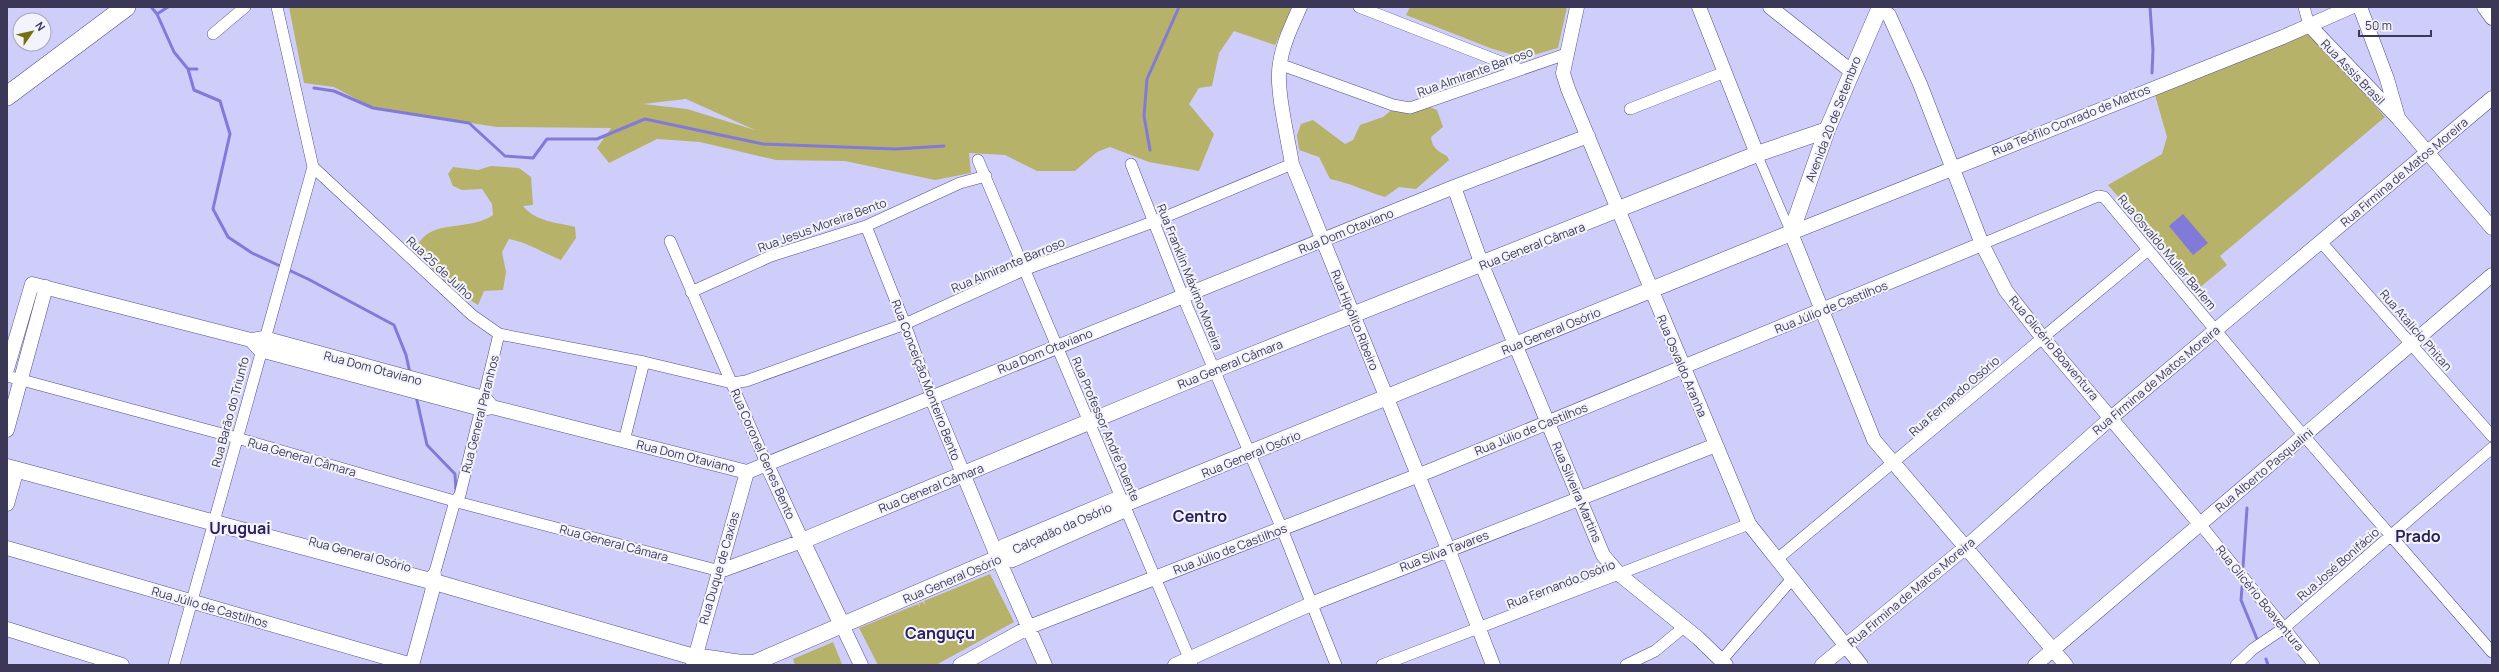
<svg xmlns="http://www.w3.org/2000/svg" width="2499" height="672" font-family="Manrope,sans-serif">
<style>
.green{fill:#b6b269;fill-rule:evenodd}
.water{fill:#827ad8}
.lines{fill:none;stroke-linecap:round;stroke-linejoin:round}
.stream{stroke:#827ad8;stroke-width:3}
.pedestrian-casing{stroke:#544f8f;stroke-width:10}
.minor-casing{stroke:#544f8f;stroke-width:12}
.tertiary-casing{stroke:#544f8f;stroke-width:15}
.secondary-casing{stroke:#544f8f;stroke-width:17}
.trunk-casing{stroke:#544f8f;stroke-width:20}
.pedestrian{stroke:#fff;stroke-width:9}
.minor{stroke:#fff;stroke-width:11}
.tertiary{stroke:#fff;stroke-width:14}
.secondary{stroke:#fff;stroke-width:16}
.trunk{stroke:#fff;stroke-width:19}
.labels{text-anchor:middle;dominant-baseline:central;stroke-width:4;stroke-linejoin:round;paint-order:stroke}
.street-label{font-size:12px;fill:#3a3856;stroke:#f3f3fb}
.district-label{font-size:16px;font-weight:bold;fill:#2a205b;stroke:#f3f3fb}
</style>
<rect width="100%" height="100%" fill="#cfcefa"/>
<path class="green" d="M289,7H1293L1275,45L1234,31L1219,53L1212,86L1199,88L1189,104L1214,134L1199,171L1149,162L1110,147L1097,152L1075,171H1037L1005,155L969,153L971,173L935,180L845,161L776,160L700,142L657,139L609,163L597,148L611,128L497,127L373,108L334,87L304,83ZM686,99L755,130L687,109L643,104Z
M1410,7H1567L1558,48L1523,58L1490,48L1406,15Z
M2310,30L2385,117L2220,256L2227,265L2198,289L2108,185L2162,154L2167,137L2155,95Z
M1428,106L1437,110L1443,127L1431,137C1432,148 1438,151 1447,156L1449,160L1416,189L1399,187L1385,197C1365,191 1350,183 1330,179L1319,157L1299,150L1297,135L1301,124L1313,120L1345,144L1353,140L1360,125L1383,117L1394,108Z
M491,166L519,168L531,177L533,205L523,206C536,222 556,222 575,227L576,238L561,260C543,253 527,242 509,239L502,252L506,272L503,290L484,291L478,305C453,290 431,272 415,247C419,243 422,238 426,235C443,222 473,229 493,215L492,204L482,189L462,190L453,186L448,174L453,167L478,170Z
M990,574L1014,622L936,665H878L859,628L918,604L920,608L919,603L923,602L926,606L924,601Z
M833,642L842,664L795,665L793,659Z"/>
<path class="water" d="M2183,214L2208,243L2193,255L2169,226Z"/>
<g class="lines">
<path class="stream" d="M2150,7L2153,50L2152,73
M152,8L157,14L168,7
M157,14L174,52L188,69H197
M188,69L194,90L220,101L230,134L213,209L228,237L252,253L308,279L394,325L406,355L410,373
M314,88L334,91L373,108L469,123L505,156L533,158L547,139H597L645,119L763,144L896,149L944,146
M1150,150L1144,116L1147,79L1179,7
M416,396L427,445L455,474L456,492
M2243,567L2247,508
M2242,587L2241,600L2257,639
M2266,659L2268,665"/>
<defs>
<path id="pedestrian" d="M1757,154L1791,233
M1002,544L1114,497
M1012,563L1123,514"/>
<path id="minor" d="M277,7L313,167L472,315L499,334L644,362L732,383L746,381L905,324L1026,269L1153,222L1292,164
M1359,7L1519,69
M2304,7L2309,25
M213,34L245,7
M1279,64L1393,105L1410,108L1566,54
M1630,109L1725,72
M978,160L1192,665
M1131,164L1186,304L1282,529L1336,665
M866,226L905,324L931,396
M670,241L767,465
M2321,242L2492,436
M1982,244L2098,196L2104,197L2304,436L2492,652
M691,292L771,256L866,226L960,183L986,176
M7,376L237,438L461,503L720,571
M624,441L644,362
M2200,524L2314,665
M1776,560L2148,250
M434,575L455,501L460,495L499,334
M1721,661L1791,580
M174,665L313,167
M1382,665L1749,524
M1626,665L1655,651L1684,627
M2236,665L2253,649L2284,628L2492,448"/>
<path id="tertiary" d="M1300,7C1292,25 1283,43 1280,63C1275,87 1288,138 1292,164L1448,549L1493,665
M1577,7L1563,73L1568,89L1749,524L1861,665
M1699,7L1757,154
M1770,7L1851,71
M2360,7L2387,79L2398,117
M2484,7L2492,18
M1879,9L1889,15L1920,84L1982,244L2006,291L2042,337L2200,524
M2309,25L2398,118L2492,228
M1454,187L1482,265L1603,555L1620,575L1698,638L1726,665
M251,340L260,350L481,409L492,407L747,472L1454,187L1588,136
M7,369L32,284L251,340L264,338L484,398L492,407
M931,396L995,551L1045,665
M7,430L46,287
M7,504L17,469
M7,548L412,665
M720,571L802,541L767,465
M842,625L861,665
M7,629L122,665
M412,665L432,592L434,575
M693,665L747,472
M960,665L1029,627L1432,470L1982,244
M1175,665L1311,604L1716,445
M1822,665L1966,547L2112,417L2492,98
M2035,665L2492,275
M2066,665L1874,440L1791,233L2283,37L2351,7"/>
<path id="secondary" d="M7,467L438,583L694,657C715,657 734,664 754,663L1124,504L1791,233L1827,130L1880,7
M842,625L802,541L1214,370L1757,154L1827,130"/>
<path id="trunk" d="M7,96L126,7"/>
</defs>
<use href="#pedestrian" class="pedestrian-casing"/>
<use href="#minor" class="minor-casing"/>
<use href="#tertiary" class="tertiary-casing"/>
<use href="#secondary" class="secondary-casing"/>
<use href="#trunk" class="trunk-casing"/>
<use href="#pedestrian" class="pedestrian"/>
<use href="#minor" class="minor"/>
<use href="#tertiary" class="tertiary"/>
<use href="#secondary" class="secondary"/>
<use href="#trunk" class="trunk"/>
</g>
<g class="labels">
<g class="street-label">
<text transform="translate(1475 72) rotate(-20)">Rua Almirante Barroso</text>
<text transform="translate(2353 72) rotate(46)">Rua Assis Brasil</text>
<text transform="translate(1833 119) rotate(-69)">Avenida 20 de Setembro</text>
<text transform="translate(2071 120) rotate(-22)">Rua Teófilo Conrado de Mattos</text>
<text transform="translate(2404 172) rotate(-40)">Rua Firmina de Matos Moreira</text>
<text transform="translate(822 225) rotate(-20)">Rua Jesus Moreira Bento</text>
<text transform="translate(1346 231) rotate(-22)">Rua Dom Otaviano</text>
<text transform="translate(1532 246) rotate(-21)">Rua General Câmara</text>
<text transform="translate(2167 252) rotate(50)">Rua Osvaldo Muller Barlem</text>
<text transform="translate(1008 265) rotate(-23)">Rua Almirante Barroso</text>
<text transform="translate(440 268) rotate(43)">Rua 25 de Julho</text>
<text transform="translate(1190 277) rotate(68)">Rua Franklin Máximo Moreira</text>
<text transform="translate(1831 307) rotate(-22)">Rua Júlio de Castilhos</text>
<text transform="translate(1355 320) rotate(68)">Rua Hipólito Ribeiro</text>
<text transform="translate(2416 330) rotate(49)">Rua Atalicio Phitan</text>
<text transform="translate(1551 331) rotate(-22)">Rua General Osório</text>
<text transform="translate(2054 348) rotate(50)">Rua Glicério Boaventura</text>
<text transform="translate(1045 351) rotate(-22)">Rua Dom Otaviano</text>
<text transform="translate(1230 364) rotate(-22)">Rua General Câmara</text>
<text transform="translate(1682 366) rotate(67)">Rua Osvaldo Aranha</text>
<text transform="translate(373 368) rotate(15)">Rua Dom Otaviano</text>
<text transform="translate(926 380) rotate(69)">Rua Conceição Monteiro Bento</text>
<text transform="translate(2156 380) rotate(-40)">Rua Firmina de Matos Moreira</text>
<text transform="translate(1954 396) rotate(-41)">Rua Fernando Osório</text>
<text transform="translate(230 412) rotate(-75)">Rua Barão do Triunfo</text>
<text transform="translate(480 414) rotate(-76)">Rua General Paranhos</text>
<text transform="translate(1106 429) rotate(67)">Rua Professor André Puente</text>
<text transform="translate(1531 429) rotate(-22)">Rua Júlio de Castilhos</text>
<text transform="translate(763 454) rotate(66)">Rua Coronel Genes Bento</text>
<text transform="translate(1251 454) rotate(-22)">Rua General Osório</text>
<text transform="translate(686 456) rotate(14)">Rua Dom Otaviano</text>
<text transform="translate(302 457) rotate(16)">Rua General Câmara</text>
<text transform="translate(2264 470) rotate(-40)">Rua Alberto Pasqualini</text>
<text transform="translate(931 488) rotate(-22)">Rua General Câmara</text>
<text transform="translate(1577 492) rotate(67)">Rua Silveira Martins</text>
<text transform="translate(1062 528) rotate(-24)">Calçadão da Osório</text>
<text transform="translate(614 543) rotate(15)">Rua General Câmara</text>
<text transform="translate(1230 549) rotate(-21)">Rua Júlio de Castilhos</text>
<text transform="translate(1444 551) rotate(-21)">Rua Silva Tavares</text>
<text transform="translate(360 554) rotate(15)">Rua General Osório</text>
<text transform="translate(2338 564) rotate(-41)">Rua José Bonifácio</text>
<text transform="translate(719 568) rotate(-74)">Rua Duque de Caxias</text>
<text transform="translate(952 579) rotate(-23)">Rua General Osório</text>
<text transform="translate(1561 584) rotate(-21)">Rua Fernando Osório</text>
<text transform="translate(1911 592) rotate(-40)">Rua Firmina de Matos Moreira</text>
<text transform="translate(2260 598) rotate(51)">Rua Glicério Boaventura</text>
<text transform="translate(210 607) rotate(16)">Rua Júlio de Castilhos</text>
</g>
<g class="district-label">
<text x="1200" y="516">Centro</text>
<text x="240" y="528">Uruguai</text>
<text x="2418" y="536">Prado</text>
<text x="940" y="633">Canguçu</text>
</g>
</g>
<rect width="2499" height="672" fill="none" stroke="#3a3856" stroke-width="16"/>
<g transform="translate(32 32) rotate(56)"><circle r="19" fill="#f3f3fb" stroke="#a9a8b9"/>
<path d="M0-3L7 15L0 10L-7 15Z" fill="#767010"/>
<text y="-6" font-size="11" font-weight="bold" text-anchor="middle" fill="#3a3856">N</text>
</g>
<path d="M2359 30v6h72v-6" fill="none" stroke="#3a3856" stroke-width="2"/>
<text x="2365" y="30" font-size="12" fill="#3a3856" stroke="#f3f3fb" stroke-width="3" paint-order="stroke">50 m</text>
</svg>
